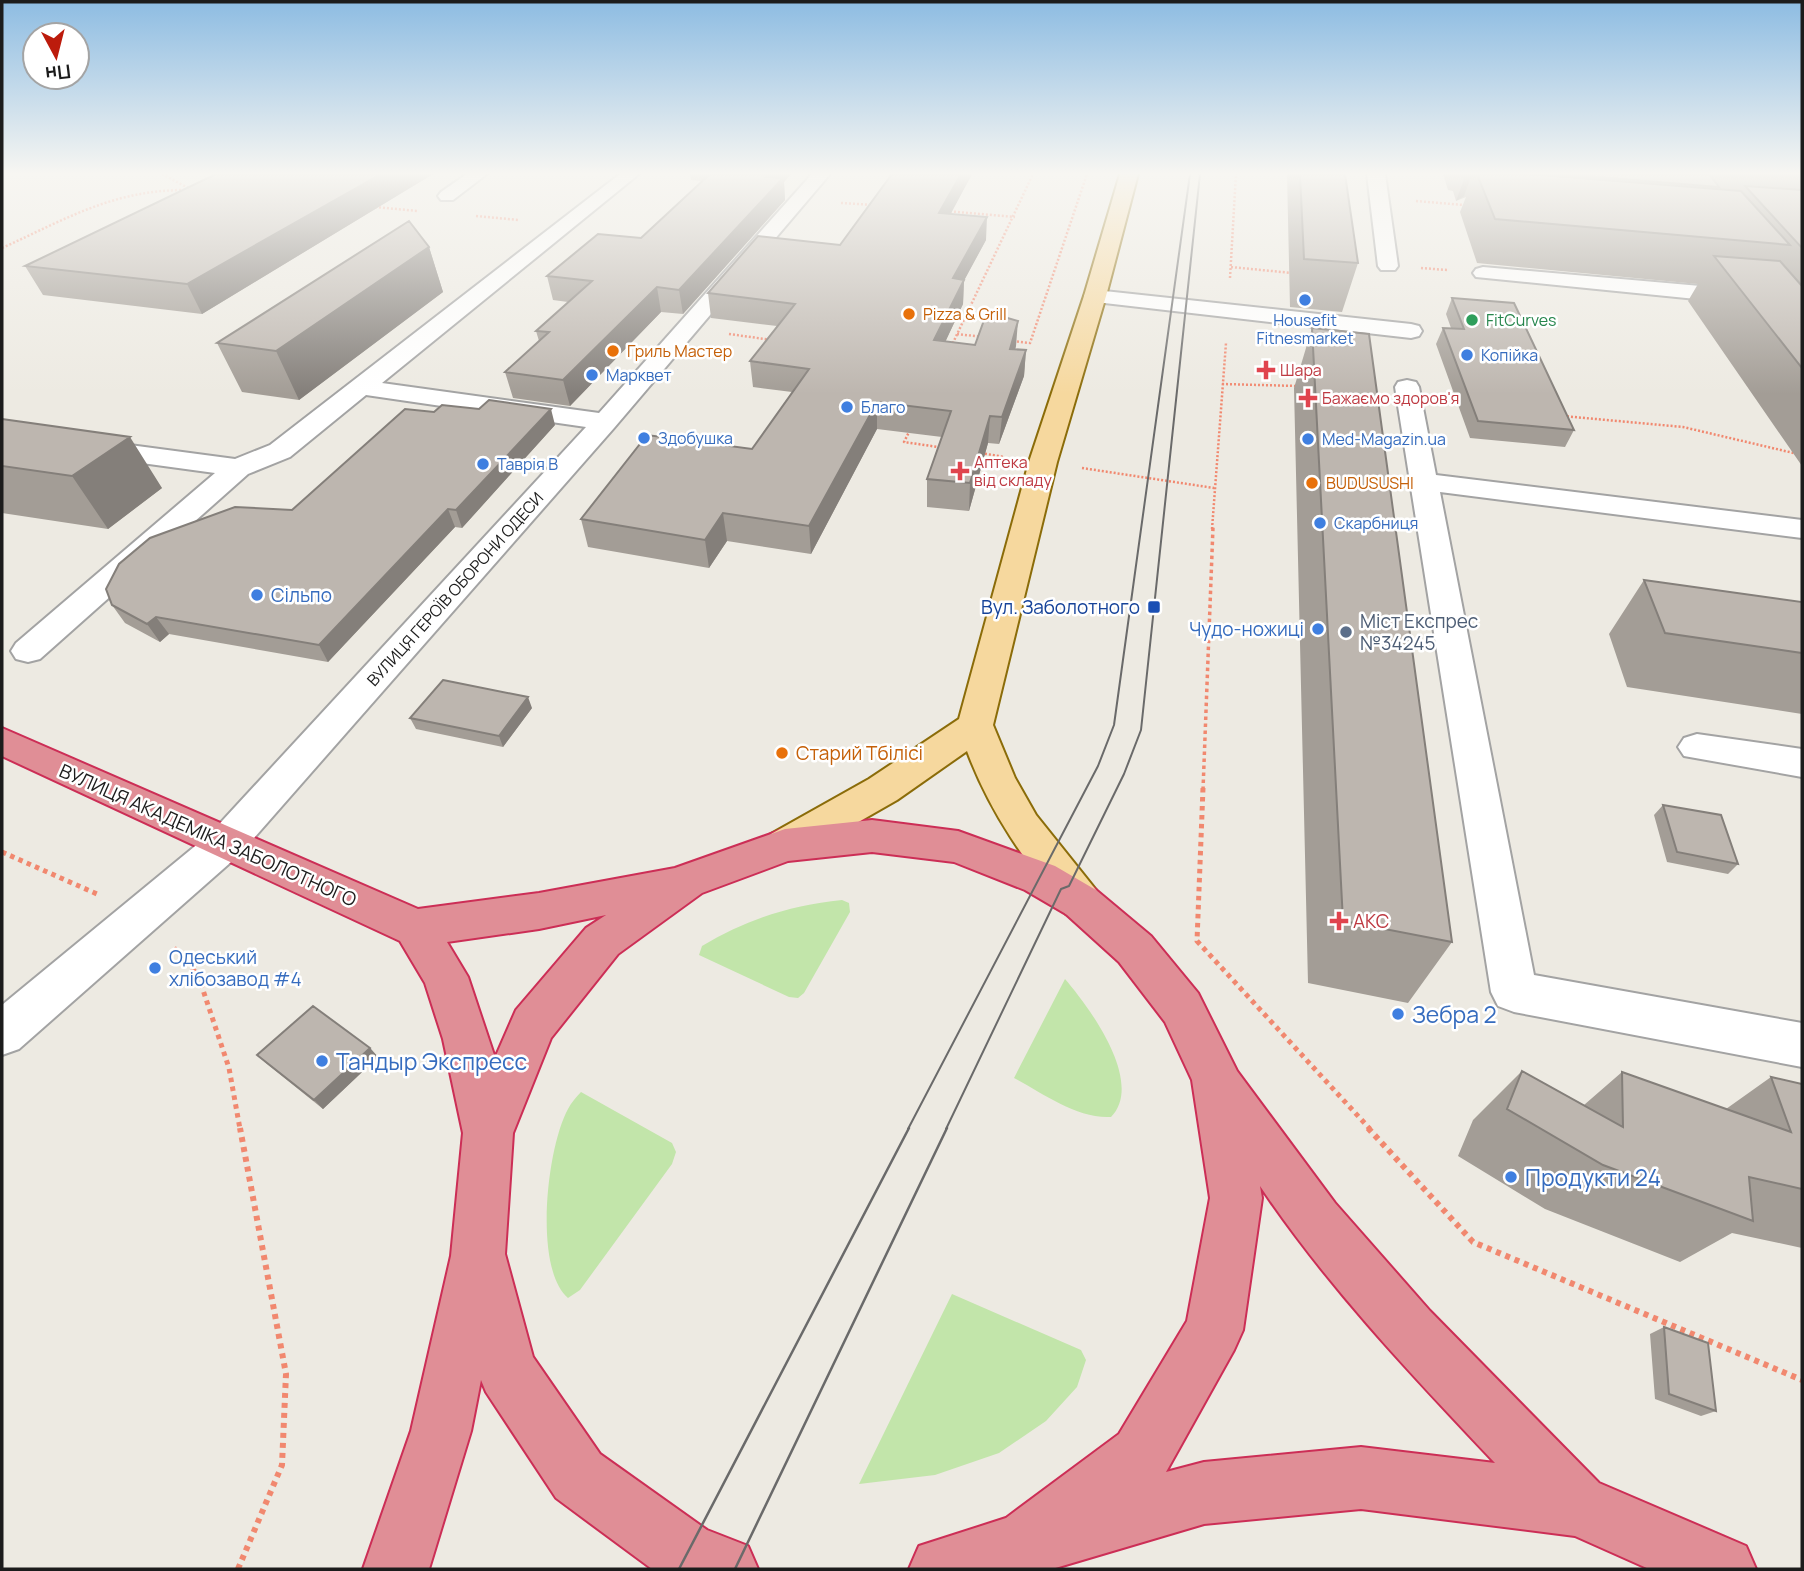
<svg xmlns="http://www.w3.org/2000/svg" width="1804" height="1571" font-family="Manrope,sans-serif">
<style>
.grass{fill:#c2e5aa}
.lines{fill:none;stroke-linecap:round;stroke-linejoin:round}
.minor-casing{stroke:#a3a3a3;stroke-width:4}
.major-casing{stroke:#8b6c09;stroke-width:4}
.highway-casing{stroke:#cc2e56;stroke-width:4}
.path-far3{stroke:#f1886f;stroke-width:2.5;stroke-dasharray:2 2;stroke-linecap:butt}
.path-far2{stroke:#f1886f;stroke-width:3.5;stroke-dasharray:3.5 3.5;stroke-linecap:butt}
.path-far1{stroke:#f1886f;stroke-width:5;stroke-dasharray:4.5 4.5;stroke-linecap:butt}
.path{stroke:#f1886f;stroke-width:6;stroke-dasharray:5 5;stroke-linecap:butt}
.minor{fill:#fff;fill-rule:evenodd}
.major{fill:#f6d89e;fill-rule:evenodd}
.highway{fill:#e08e96;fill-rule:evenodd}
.tram-far1{stroke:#6a6a6a;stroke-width:2}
.tram{stroke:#6a6a6a;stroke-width:2.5}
.wall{fill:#a39d96}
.shaded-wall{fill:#847f7a}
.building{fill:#bdb6af;stroke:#847f7a;stroke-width:2}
.shop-dot{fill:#3f7fe0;stroke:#fff;stroke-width:2.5}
.food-dot{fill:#e8710a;stroke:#fff;stroke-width:2.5}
.leisure-dot{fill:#2e9e5b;stroke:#fff;stroke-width:2.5}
.health-dot{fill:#e0444e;stroke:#fff;stroke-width:2.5}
.transit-dot{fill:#1a4fb4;stroke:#fff;stroke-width:2.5}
.service-dot{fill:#5c6f8a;stroke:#fff;stroke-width:2.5}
.labels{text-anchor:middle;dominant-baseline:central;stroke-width:5;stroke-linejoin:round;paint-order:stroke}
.far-food-label{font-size:16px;fill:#c56008;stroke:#fff;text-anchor:start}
.far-shop-label{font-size:16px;fill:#366cbe;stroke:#fff;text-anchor:start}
.far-leisure-label{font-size:16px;fill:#27864d;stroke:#fff;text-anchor:start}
.far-health-label{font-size:16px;fill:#be3a42;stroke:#fff;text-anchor:start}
.far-street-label{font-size:16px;fill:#1c1c1c;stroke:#fff}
.shop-label{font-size:19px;fill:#366cbe;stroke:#fff;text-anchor:start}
.transit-label{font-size:19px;fill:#164399;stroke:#fff;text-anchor:end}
.service-label{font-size:19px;fill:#4e5e75;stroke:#fff;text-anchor:start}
.food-label{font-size:19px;fill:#c56008;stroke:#fff;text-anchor:start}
.street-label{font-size:19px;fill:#1c1c1c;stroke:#fff}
.health-label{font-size:19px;fill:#be3a42;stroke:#fff;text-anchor:start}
.near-shop-label{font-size:23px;fill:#366cbe;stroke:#fff;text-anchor:start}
</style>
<rect width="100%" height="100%" fill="#edeae2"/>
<path class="grass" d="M842,900L849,903L850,912L804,993L798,998L789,997L699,955L702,946C746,920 790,905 842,900Z
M1065,979C1089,1007 1145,1082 1111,1117C1077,1119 1044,1094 1014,1078Z
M581,1092L672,1143L676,1152L672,1164L580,1290L568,1298C533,1268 547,1147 568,1109C571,1103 576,1097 581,1092Z
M952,1294L1081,1350L1086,1360L1077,1387L1046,1421L999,1453L935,1475L859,1484Z"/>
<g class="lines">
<defs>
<path id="minor" d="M467,174H487L453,200H441L438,196L441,192Z
M620,174H639L382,383L599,413L812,174H830L614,428L239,855L19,1049L2,1055V1005L211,833L586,427L366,395L290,457L248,474L40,659L28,662L16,659L11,651L16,643L215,473L2,444V428L235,459L270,445Z
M1367,174H1385L1398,266L1395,270H1381L1378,266Z
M1483,267L1746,290L1754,292L1757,297L1754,302L1746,304L1476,277L1473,273L1476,269Z
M1095,290L1411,324L1419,326L1422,331L1419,336L1411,338L1087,301L1084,296L1087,291Z
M1407,380L1416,382L1419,387L1436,475L1802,520V538L1440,492L1534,975L1802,1023V1067L1514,1012L1498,1006L1491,992L1395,387L1398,382Z
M1697,734L1802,749V777L1684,756L1678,747L1684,738Z"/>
<path id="major" d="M1120,174H1138L1106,296L1057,462L993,725L1015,778L1036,815L1096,890L1102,902L1096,914L1081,919L1066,914C1025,860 991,815 967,751L897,800L799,856L785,861L771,856L765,845L771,834L869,779L959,719L1029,462L1084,296Z"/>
<path id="highway" d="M2,728L418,909L539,893L675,868L785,829L872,820L958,831L1055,866L1096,890L1151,936L1198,993L1237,1071L1335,1203L1430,1311L1599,1483L1746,1546L1756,1569H1649L1575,1536L1361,1509L1204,1524L1052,1569H909L919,1546L1006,1518L1119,1434L1187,1321L1210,1198L1192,1080L1165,1022L1119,962L1066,914L1025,890L954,862L872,852L788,861L702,893L618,954L551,1038L513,1133L505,1254L533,1357L600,1454L707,1530L748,1546L758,1569H652L556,1498L486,1392L481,1380L471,1431L429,1569H363L411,1431L451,1256L463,1133L443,1039L425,983L400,941L2,756ZM606,915L586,928L516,1010L495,1058L468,977L447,942L539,929ZM1260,1186C1328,1287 1412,1375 1495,1463L1361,1447L1204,1462L1166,1472L1234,1350L1243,1330L1262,1198Z"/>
</defs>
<use href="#minor" class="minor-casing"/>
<use href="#major" class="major-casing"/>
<use href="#highway" class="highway-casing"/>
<path class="path-far3" d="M162,174L192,190
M1416,201L1464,205
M841,203L875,205
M375,207L418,211
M946,211L1015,217
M476,216L519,220
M2,248C66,219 113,190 185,190
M1231,267L1292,273
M1421,268L1447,270
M1230,278L1236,174
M729,334L772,340
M957,334L983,337
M1013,341L1030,343L1087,174
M951,347L1033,174
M1222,384L1298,386
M1447,398L1464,406
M1563,416L1683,427L1802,455
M910,430L904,442L945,448
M981,453L1004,457
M1082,468L1214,488
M1212,529L1226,343"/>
<path class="path-far2" d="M1203,790L1213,527"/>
<path class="path-far1" d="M1203,788L1197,941L1370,1129
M2,852L97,894
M174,948L198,975L229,1068L240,1129"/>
<path class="path" d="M1368,1128L1473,1242L1802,1380
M238,1569L282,1465L286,1374L240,1128"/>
<use href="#minor" class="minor"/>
<use href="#major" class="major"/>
<use href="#highway" class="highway"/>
<path class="tram-far1" d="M908,1129L1098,766L1114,725L1190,174
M946,1129L1061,889L1069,886L1124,774L1141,730L1200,174"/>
<path class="tram" d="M679,1569L909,1128
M735,1569L947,1128"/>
</g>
<path class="wall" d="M216,174H433L202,314L43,295L25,266Z
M690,174H791L784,182L785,200L683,314L661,312L570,406L513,398L505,372L539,341L536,331L568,302L553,300L547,276L641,238L702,181L691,180Z
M892,174H972L950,214L986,240L964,280L963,304L945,342L975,345L1016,346L1015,349L1026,350L1024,376L999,444L988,443L969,511L927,507V479L942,437L877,429L811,554L727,541L709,568L588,547L581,519L752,449L792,392L753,387L750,361L777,326L711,318L708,293L840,245Z
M1287,174H1345L1358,263L1342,312L1290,307Z
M1443,174H1802V466L1688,301L1698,284L1477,263L1460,212L1466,197L1456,201L1453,191L1448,190Z
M429,247L443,292L299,400L242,392L217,343Z
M1452,298L1574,430L1565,447L1470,438L1436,344L1443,328H1451L1446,314Z
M1312,328L1452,942L1408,1003L1308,983L1294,388Z
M2,419L162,488L108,529L2,513Z
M555,425L462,528L455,527L328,662L169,634L160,642L125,623L112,605L292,510Z
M1644,580L1802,602V714L1627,687L1609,634Z
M532,708L503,747L416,729L410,718Z
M1663,805L1738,864L1728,874L1667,862L1654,815Z
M370,1048L378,1057L323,1109L267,1064L257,1055Z
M1522,1071L1584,1105L1622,1072L1726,1109L1771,1077L1802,1084V1248L1732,1233L1680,1262L1545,1209L1458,1156L1473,1120Z
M1664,1327L1716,1411L1701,1416L1655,1399L1650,1334Z"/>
<path class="shaded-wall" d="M381,174H433L202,314L187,284Z
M769,174H791L784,182L785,200L683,314L679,290Z
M961,174H972L939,236V213Z
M1466,174H1472L1464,196L1456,201Z
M987,217L986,240L952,303L953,278Z
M429,247L443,292L299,400L276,351Z
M964,280L963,304L934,366V340Z
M657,287L661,312L570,406L563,380Z
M1018,321L1016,346L1008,374L1010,349Z
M1026,350L1024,376L999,444L1002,417Z
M877,402V429L811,554L809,526Z
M551,409L555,425L462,528L456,510Z
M990,416L988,443L969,511L970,483Z
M130,437L162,488L108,529L72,476Z
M448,509L455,527L328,662L319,645Z
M723,513L727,541L709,568L705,540Z
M156,617L169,634L160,642L147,624Z
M528,697L532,708L503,747L499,736Z
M370,1048L378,1057L323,1109L314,1100Z"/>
<path class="building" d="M216,174H381L187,284L25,266Z
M710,174H769L766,177L783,178L679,290L657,287L563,380L505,372L549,332L536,331L592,281L547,276L598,234L641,238Z
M892,174H961L939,213L987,217L953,278L964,280L934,340L975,345L987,312L1018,321L1010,349L1026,350L1002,417L990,416L970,483L927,479L951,411L877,402L809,526L723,513L705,540L581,519L647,435L752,449L809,369L750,361L795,304L708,293L758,236L840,245Z
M1300,174H1345L1358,263L1304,259Z
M1477,174H1530L1741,191L1790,245L1495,219Z
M1560,174H1709L1719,187Z
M1745,186L1802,190V248Z
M409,221L429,247L276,351L217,343Z
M1714,256L1780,261L1802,286V368Z
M1452,298L1514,303L1574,430L1478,421L1443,328L1464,329Z
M1312,328L1369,334L1452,942L1343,921Z
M489,400L551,409L456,510L448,509L319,645L156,617L147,624L112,605L106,589L119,564L150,538L235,507L292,510L405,409L434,412L442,405L479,409Z
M2,419L130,437L72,476L2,466Z
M1644,580L1802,602V653L1665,633Z
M443,680L528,697L499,736L410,718Z
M1663,805L1721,815L1738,864L1677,852Z
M313,1006L370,1048L314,1100L257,1055Z
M1522,1071L1623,1127L1622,1072L1791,1132L1771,1077L1802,1084V1189L1749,1177L1753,1221L1603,1165L1507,1109Z
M1664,1327L1708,1343L1716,1411L1669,1394Z"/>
<linearGradient id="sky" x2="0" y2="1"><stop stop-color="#8dbce2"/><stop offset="0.44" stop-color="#f7f6f2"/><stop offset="1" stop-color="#f7f6f2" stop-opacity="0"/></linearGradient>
<rect width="1804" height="394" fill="url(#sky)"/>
<g class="shop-dot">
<circle cx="1305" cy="300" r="7"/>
<circle cx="1467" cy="355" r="7"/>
<circle cx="592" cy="375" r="7"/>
<circle cx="847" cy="407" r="7"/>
<circle cx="644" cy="438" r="7"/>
<circle cx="1308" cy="439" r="7"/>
<circle cx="483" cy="464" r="7"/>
<circle cx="1320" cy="523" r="7"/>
<circle cx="257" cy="595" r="7"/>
<circle cx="1318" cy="629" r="7"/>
<circle cx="155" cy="968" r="7"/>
<circle cx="1398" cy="1014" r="7"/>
<circle cx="322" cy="1061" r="7"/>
<circle cx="1511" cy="1177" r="7"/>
</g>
<g class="food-dot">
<circle cx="909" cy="314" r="7"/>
<circle cx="613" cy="351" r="7"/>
<circle cx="1312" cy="483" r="7"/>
<circle cx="782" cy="753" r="7"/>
</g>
<circle class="leisure-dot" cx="1472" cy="320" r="7"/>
<g class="health-dot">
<path d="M1262.5 359.5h7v7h7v7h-7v7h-7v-7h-7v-7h7z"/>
<path d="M1304.5 387.5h7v7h7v7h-7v7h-7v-7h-7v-7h7z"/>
<path d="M956.5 460.5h7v7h7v7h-7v7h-7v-7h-7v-7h7z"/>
<path d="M1335.5 910.5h7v7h7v7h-7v7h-7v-7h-7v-7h7z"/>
</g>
<rect class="transit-dot" x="1147" y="600" width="14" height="14" rx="3.5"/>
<circle class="service-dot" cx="1346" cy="632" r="7"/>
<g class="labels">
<g class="far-food-label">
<text x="923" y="314">Pizza &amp; Grill</text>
<text x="627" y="351">Гриль Мастер</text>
<text x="1326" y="483">BUDUSUSHI</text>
</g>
<g class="far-shop-label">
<text x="1305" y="320" text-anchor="middle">Housefit<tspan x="1305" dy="18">Fitnesmarket</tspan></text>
<text x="1481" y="355">Копійка</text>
<text x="606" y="375">Марквет</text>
<text x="861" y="407">Благо</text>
<text x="658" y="438">Здобушка</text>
<text x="1322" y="439">Med-Magazin.ua</text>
<text x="497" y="464">Таврія В</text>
<text x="1334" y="523">Скарбниця</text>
</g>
<g class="far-leisure-label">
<text x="1486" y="320">FitCurves</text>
</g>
<g class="far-health-label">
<text x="1280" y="370">Шара</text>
<text x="1322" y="398">Бажаємо здоров'я</text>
<text x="974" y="462">Аптека<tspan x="974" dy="18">від складу</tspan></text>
</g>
<g class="far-street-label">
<text transform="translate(455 589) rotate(-48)">ВУЛИЦЯ ГЕРОЇВ ОБОРОНИ ОДЕСИ</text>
</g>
<g class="shop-label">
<text x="271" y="595">Сільпо</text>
<text x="1304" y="629" text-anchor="end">Чудо-ножиці</text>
<text x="169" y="957">Одеський<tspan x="169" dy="22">хлібозавод #4</tspan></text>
</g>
<g class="transit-label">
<text x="1140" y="607">Вул. Заболотного</text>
</g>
<g class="service-label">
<text x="1360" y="621">Міст Експрес<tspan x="1360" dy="22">№34245</tspan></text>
</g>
<g class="food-label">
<text x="796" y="753">Старий Тбілісі</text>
</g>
<g class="street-label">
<text transform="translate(208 835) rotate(24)">ВУЛИЦЯ АКАДЕМІКА ЗАБОЛОТНОГО</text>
</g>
<g class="health-label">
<text x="1353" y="921">АКС</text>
</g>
<g class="near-shop-label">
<text x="1412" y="1014">Зебра 2</text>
<text x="336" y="1061">Тандыр Экспресс</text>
<text x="1525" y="1177">Продукти 24</text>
</g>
</g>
<rect width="1804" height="1571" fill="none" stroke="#1c1c1c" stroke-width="7"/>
<g transform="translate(56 56) rotate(173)"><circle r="33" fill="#ffffff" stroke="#a4a4a4" stroke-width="2"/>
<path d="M0-5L12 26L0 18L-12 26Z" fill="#bc1b0c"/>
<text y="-10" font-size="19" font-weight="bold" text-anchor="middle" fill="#1c1c1c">Пн</text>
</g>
</svg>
